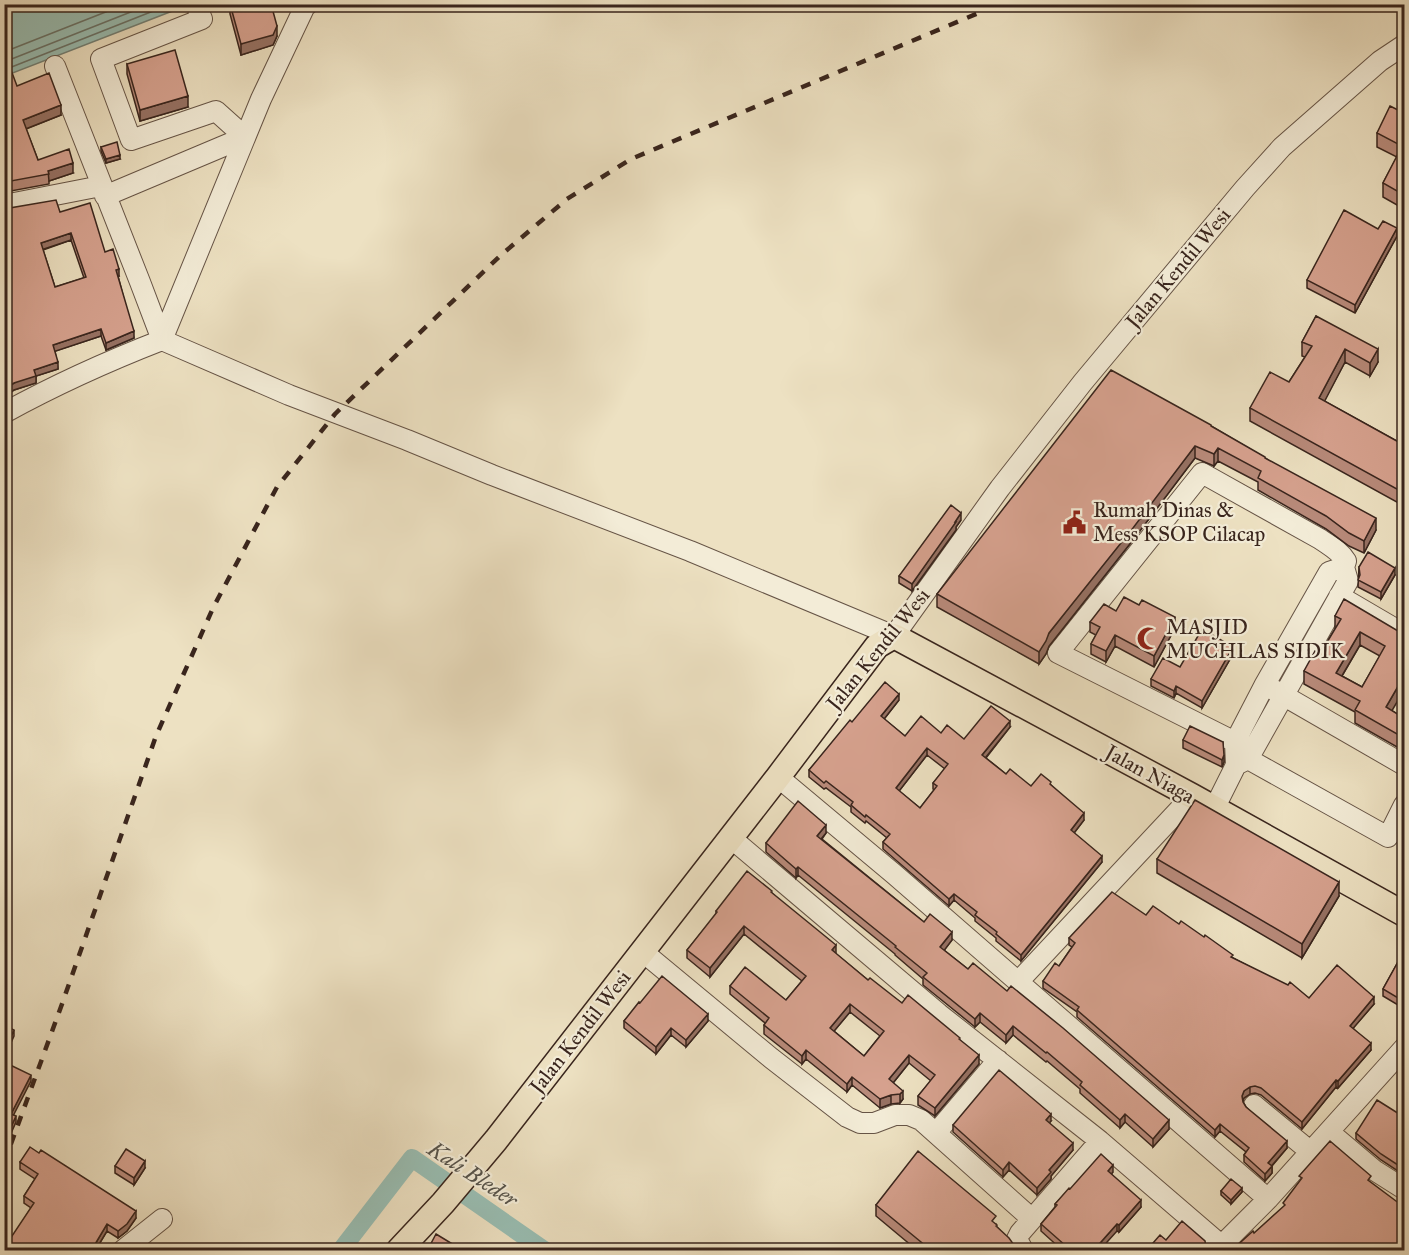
<svg xmlns="http://www.w3.org/2000/svg" width="1409" height="1255" font-family="'IM FELL Great Primer',serif">
<style>
.water{fill:#99beb3;stroke:#738177;stroke-width:1.5}
.lines{fill:none;stroke-linecap:round;stroke-linejoin:round}
.shore{stroke:#697268;stroke-width:1.5}
.canal{stroke:#99beb3;stroke-width:18}
.minor-casing{stroke:#665446;stroke-width:22}
.major-casing{stroke:#39251d;stroke-width:27}
.minor{stroke:#f3ecd7;stroke-width:20}
.major{stroke:#ede1c2;stroke-width:24}
.rail{stroke:#39251d;stroke-width:4.5;stroke-dasharray:10 10;stroke-linecap:butt}
.wall{fill:#b88a7a;stroke:#39251d;stroke-width:1.5;fill-rule:evenodd}
.shaded-wall{fill:#967163;stroke:#39251d;stroke-width:1.5}
.building{fill:#d6a18e;stroke:#39251d;stroke-width:1.5;fill-rule:evenodd}
.labels{text-anchor:middle;dominant-baseline:central;stroke-width:4.5;stroke-linejoin:round;paint-order:stroke}
.street-label{font-size:21px;fill:#39251d;stroke:#f3ecd7}
.poi-label{font-size:21px;fill:#39251d;stroke:#f3ecd7;text-anchor:start}
.water-label{font-size:22px;font-style:italic;fill:#56534a;stroke:#f3ecd7}
</style>
<rect width="100%" height="100%" fill="#ede1c2"/>
<filter id="stains"><feTurbulence type="fractalNoise" baseFrequency=".00333" numOctaves="4"/><feColorMatrix values="0 0 0 0 .2 0 0 0 0 .09 0 0 0 0 .02 0 0 0 .5 -.17"/></filter>
<radialGradient id="worn" r=".72"><stop offset=".6" stop-color="#630" stop-opacity="0"/><stop offset="1" stop-color="#630" stop-opacity=".3"/></radialGradient>
<path class="water" d="M5,5H188L5,76Z"/>
<g class="lines">
<path class="shore" d="M4,52L126,4
M4,62L151,4
M4,70L171,4"/>
<path class="canal" d="M341,1250L412,1158L544,1250"/>
<defs>
<path id="minor" d="M55,66L140,282L162,340L289,395L407,440L492,475L690,551L894,636L1000,488L1083,382L1245,188L1282,147L1380,61L1404,45
M105,196L245,137L216,111L131,140L101,59L202,19L196,4
M4,205L101,186
M162,340L261,99L305,6L308,4
M4,413C55,385 108,361 162,340
M1339,596L1404,634
M1274,690L1404,765
M1235,742L1058,653L1202,473L1320,539C1330,546 1340,551 1346,561L1344,567L1348,581L1248,759L1236,765
M1248,759L1388,837L1404,805
M778,777L894,874L1268,1199
M1214,809L1236,765L1235,742L1264,686L1329,572L1344,567
M731,838L939,1014L1100,1141L1221,1245
M643,952L771,1058L847,1117L860,1123H874L895,1115H909L921,1120L1032,1219
M1018,982L1192,796
M1254,1105L1311,1152
M1329,1132L1374,1170L1404,1189
M936,1133L998,1060
M123,1250L162,1219
M1023,1250L1017,1239L1020,1233L1100,1141
M1217,1250L1268,1199L1404,1048"/>
<path id="major" d="M399,1250L443,1203L496,1140L778,777L877,646L894,636L1192,796L1404,914"/>
</defs>
<use href="#minor" class="minor-casing"/>
<use href="#major" class="major-casing"/>
<use href="#minor" class="minor"/>
<use href="#major" class="major"/>
<path class="rail" d="M4,1163L62,1004L156,736L213,608L277,487L335,414L501,255L567,199L631,159L1000,4"/>
</g>
<path class="wall" d="M230,4L277,36L273,45L241,55L230,14Z
M127,64L188,107L140,121L127,74Z
M4,73L17,86L61,115L26,129L38,160L73,173L49,181V184L11,191L4,176Z
M1404,113V209L1383,197V183L1397,157L1377,147V133Z
M101,147L120,159L106,163L101,151Z
M4,209L60,212L105,252L119,276H118L134,338L106,350L101,336L55,351L58,369L36,376V383L14,390L4,398ZM71,240L84,278L55,287L43,250Z
M1397,236L1355,313L1307,288V280Z
M1316,316L1378,362L1370,376L1345,362L1324,401L1404,445V506L1250,421V408L1289,382L1305,357L1302,356V342Z
M1211,426L1265,458L1376,530L1364,553L1349,546L1326,529L1258,490V482L1218,461L1214,466L1195,458L1133,540L1049,646L1046,654L1039,664L937,607V594Z
M961,520L956,527V530L912,591L899,583V576Z
M1359,567L1395,575L1381,599L1358,587Z
M1116,611L1175,628L1154,667L1115,646L1106,662L1091,654V644L1096,635L1090,632V622Z
M1335,616L1398,631L1392,711L1404,718V751L1355,723V712L1304,684V671L1320,654L1335,629ZM1360,645L1380,656L1362,687L1342,676Z
M1233,654L1202,708L1176,693L1174,698L1151,686V679L1180,667Z
M899,700L884,719L905,736L941,733L964,739L1010,727L986,758L1006,774L1031,786L1051,785L1084,820L1074,833L1102,862L1021,961L996,941V938L975,921V918L954,900L949,906L883,849V842L887,838L866,821L865,823L851,812V807L826,788L824,789L809,777V770L852,722ZM927,755L945,769L933,783V789L934,790L920,808L899,791Z
M1183,740L1223,742L1224,762L1222,767L1183,748Z
M826,833L822,839L924,922L952,940L944,950L1169,1129L1153,1147L1125,1122L1120,1128L1080,1093V1089L1047,1061L1046,1062L1013,1035L1006,1043L980,1022L975,1027L923,985V979L895,955V954L798,875L796,878L766,852V843Z
M1157,859L1339,896L1302,958L1157,873Z
M772,893L836,954L868,980L902,1003L960,1040L979,1064L935,1116L918,1105V1096L931,1081L909,1063L893,1083L903,1099L900,1103L891,1104L880,1108L852,1085L847,1092L806,1059L802,1064L764,1034V1025L765,1023L730,994V986L786,1000L802,981L744,934L710,977L687,958V950L716,915V911ZM850,1012L880,1036L864,1056L834,1031Z
M1146,915L1179,924L1233,958L1309,998L1374,1004L1353,1028L1371,1050L1338,1088L1336,1087L1302,1129L1261,1095L1255,1093L1250,1094L1244,1098L1243,1102L1246,1107L1287,1148L1272,1166V1173L1265,1181L1244,1162V1155L1246,1152L1220,1131L1215,1137L1077,1017V1012L1043,988V981L1059,966L1072,947L1069,945V938Z
M1404,951L1398,1005L1383,996V989Z
M640,1003L708,1021L686,1047L671,1035L656,1054L624,1028V1021Z
M1404,1117V1175L1381,1160L1356,1139V1133Z
M1051,1121L1049,1123L1073,1150L1051,1176V1179L1037,1195L1009,1170L1003,1177L953,1132V1125Z
M20,1162L136,1218L127,1231L118,1238L107,1231L95,1251H4L31,1208L24,1203V1196L35,1179L20,1169Z
M115,1166L145,1168L134,1185L115,1173Z
M1113,1172L1111,1174L1141,1207L1119,1232L1117,1231L1062,1250L1041,1231V1224L1055,1207V1204L1070,1189Z
M1221,1191L1242,1192L1231,1204L1221,1195Z
M876,1205L996,1224L997,1227L1016,1248L1023,1251H918L876,1216Z"/>
<path class="shaded-wall" d="M277,26V36L273,45L241,55V44Z
M188,96V107L140,121V110Z
M61,105V115L23,130V120Z
M120,155V159L106,163V159Z
M73,163V173L49,181L48,171Z
M1397,228V236L1355,313V305Z
M71,233V240L41,250V243Z
M119,269V276L116,277V270Z
M101,329V336L53,352V345Z
M134,331V338L106,350V343Z
M1345,349V362L1319,412V398Z
M1378,349V362L1370,376V363Z
M58,362V369L36,376V383L14,390L4,398V390L34,370Z
M1195,446V458L1133,540L1049,646L1046,654L1039,664V652L1049,633Z
M1218,448V461L1214,466V454Z
M961,513V520L956,527V530L912,591V584Z
M1376,518V530L1364,553V541Z
M1395,568V575L1381,599V592Z
M1175,617V628L1154,667V656Z
M1360,632V645L1336,686V673Z
M1115,635V646L1106,662V651Z
M1233,647V654L1202,708V701Z
M1404,676V690L1386,721V707Z
M1176,686V693L1174,698V691Z
M899,694V700L881,723V716Z
M1010,721V727L982,762V755Z
M927,748V755L896,795V788Z
M1224,755V762L1222,767V760Z
M1084,813V820L1071,837V830Z
M826,825V833L817,844V836Z
M1102,856V862L1021,961V955Z
M798,867V875L796,878V869Z
M1339,882V896L1302,958V944Z
M954,894V900L949,906V899Z
M744,926V934L710,977V968Z
M952,932V940L940,956V947Z
M836,945V954L832,950Z
M1404,986V993L1398,1005V998Z
M1374,997V1004L1350,1032V1026Z
M850,1004V1012L830,1036V1028Z
M980,1013V1022L975,1027V1019Z
M708,1014V1021L686,1047V1040Z
M1013,1026V1035L1006,1043V1035Z
M671,1028V1035L656,1054V1047Z
M14,1030V1036L4,1058V1051Z
M1371,1043V1050L1338,1088V1081Z
M806,1050V1059L802,1064V1056Z
M909,1055V1063L889,1088V1079Z
M979,1055V1064L935,1116V1108Z
M31,1075V1081L11,1120V1114Z
M852,1077V1085L847,1092V1084Z
M1336,1080V1087L1302,1129V1122Z
M1250,1087V1094L1244,1098L1242,1102V1096L1244,1091Z
M903,1091V1099L900,1103V1094Z
M891,1095V1104L880,1108V1099Z
M1051,1114V1121L1046,1127V1120Z
M1125,1114V1122L1120,1128V1120Z
M16,1116V1122L4,1149V1142Z
M1169,1120V1129L1153,1147V1139Z
M1220,1124V1131L1215,1137V1130Z
M1287,1141V1148L1268,1170V1163Z
M1073,1143V1150L1051,1176V1179L1037,1195V1188L1049,1170Z
M145,1161V1168L134,1185V1178Z
M1009,1162V1170L1003,1177V1170Z
M1113,1165V1172L1108,1178V1171Z
M1272,1166V1173L1265,1181V1174Z
M1242,1188V1192L1231,1204V1200Z
M1141,1200V1207L1119,1232V1225Z
M136,1211V1218L127,1231L118,1238V1231Z
M107,1224V1231L95,1251H91Z
M1117,1224V1231L1099,1251H1093Z"/>
<path class="building" d="M230,4H271L277,26L273,35L241,44Z
M175,50L188,96L140,110L127,64Z
M11,70L17,86L49,73L61,105L23,120L38,160L69,149L73,163L48,171L49,174L11,181L4,166V73Z
M1390,106L1404,113V195L1383,183L1402,146L1377,133Z
M117,142L120,155L106,159L101,147Z
M56,200L60,212L90,203L105,252L113,249L119,269L116,270L134,331L106,343L101,329L53,345L58,362L34,370L36,376L14,383L4,390V209ZM71,233L86,277L55,287L41,243Z
M1344,210L1378,229L1383,221L1397,228L1355,305L1307,280Z
M1316,316L1378,349L1370,363L1345,349L1319,398L1404,445V493L1250,408L1270,372L1289,382L1312,346L1302,342Z
M1111,370L1211,425V426L1265,457V458L1376,518L1364,541L1349,533L1326,516L1258,478L1261,471L1218,448L1214,454L1195,446L1133,528L1049,633L1046,641L1039,652L937,594Z
M951,505L961,513L955,522H956L912,584L899,576Z
M1368,552L1395,568L1381,592L1358,580L1360,575L1359,567Z
M1124,597L1139,605L1142,600L1175,617L1154,656L1115,635L1106,651L1091,644L1100,627L1090,622L1104,604L1116,611Z
M1344,599L1398,631L1404,633V676L1386,707L1404,718V738L1355,710L1360,701L1304,671L1315,651L1320,654L1341,619L1335,616ZM1360,632L1385,646L1362,687L1336,673Z
M1202,629L1233,647L1202,701L1176,686L1174,691L1151,679L1163,658L1180,667Z
M885,682L899,694L881,716L905,736L921,716L941,733L947,725L964,739L991,706L1010,721L982,755L1006,774L1010,769L1031,786L1041,774L1051,782L1050,784L1084,813L1071,830L1102,856L1021,955L996,934L997,932L975,915L977,912L954,894L949,899L883,842L890,834L866,815L865,817L851,805L853,802L826,781L824,783L809,770L850,720L852,722ZM927,748L948,764L933,783L937,786L920,808L896,788Z
M1190,726L1223,742L1224,755L1222,760L1183,740Z
M1195,800L1339,882L1302,944L1157,859Z
M798,801L826,825L817,836L924,922L930,914L952,932L940,947L968,969L973,963L1007,991L1011,986L1063,1028L1169,1120L1153,1139L1125,1114L1120,1120L1080,1085L1082,1082L1047,1052L1046,1053L1013,1026L1006,1035L980,1013L975,1019L923,977L927,973L895,947L896,946L798,867L796,869L766,843Z
M747,871L772,891L771,892L836,945L832,950L868,980L870,978L902,1003L908,995L960,1038L959,1039L979,1055L935,1108L918,1096L935,1075L909,1055L889,1079L903,1091L900,1094L891,1095L880,1099L852,1077L847,1084L806,1050L802,1056L764,1025L769,1018L730,986L745,967L786,1000L806,976L744,926L710,968L687,950L717,912L716,911ZM850,1004L884,1031L864,1056L830,1028Z
M1112,892L1146,915L1153,906L1179,924L1181,921L1204,937L1205,935L1233,955L1231,957L1288,985L1290,982L1309,998L1337,965L1374,997L1350,1026L1371,1043L1338,1081L1336,1080L1302,1122L1261,1088L1255,1086L1250,1087L1244,1091L1242,1096L1243,1102L1246,1107L1287,1141L1268,1163L1272,1166L1265,1174L1244,1155L1249,1148L1220,1124L1215,1130L1077,1010L1079,1007L1043,981L1055,963L1059,966L1075,943L1069,938Z
M1404,951V986L1398,998L1383,989Z
M662,976L708,1014L686,1040L671,1028L656,1047L624,1021L639,1002L640,1003Z
M4,1025L14,1030L4,1051Z
M4,1062L31,1075L11,1114L16,1116L4,1142Z
M999,1070L1051,1114L1046,1120L1073,1143L1049,1170L1051,1172L1037,1188L1009,1162L1003,1170L953,1125Z
M1377,1100L1404,1117V1169L1381,1154L1356,1133Z
M1330,1141L1371,1176L1368,1180L1400,1204L1404,1198V1251H1231L1253,1231L1254,1233L1285,1205L1283,1203L1302,1178L1299,1176Z
M30,1147L39,1153L41,1150L136,1211L127,1224L118,1231L107,1224L91,1251H4V1248L34,1203L24,1196L38,1174L20,1162Z
M126,1149L145,1161L134,1178L115,1166Z
M918,1151L996,1216L992,1221L997,1225L996,1226L1009,1238L1016,1248L1023,1251H932L876,1205Z
M1101,1154L1113,1165L1108,1171L1141,1200L1119,1225L1117,1224L1093,1251H1062L1066,1246L1041,1224L1057,1205L1055,1204L1069,1188L1070,1189Z
M1231,1179L1242,1188L1231,1200L1221,1191Z
M1182,1221L1205,1241L1206,1247L1208,1251H1146L1160,1235L1166,1240Z
M436,1234L464,1251H427Z"/>
<defs>
<symbol id="civic-bare" viewBox="-9 -9 18 18"><path d="M-.6-6.5H3V-4.5H.6V-3L4-1V1h2V6H-6V1h2V-1L-.6-3ZM-1.2 2.5V6h2.4V2.5Z" fill="#8f2418" stroke="#f3ecd7" stroke-width="2.5" paint-order="stroke"/></symbol>
<symbol id="mosque-bare" viewBox="-9 -9 18 18"><path d="M3.5-4.9A6 6 0 1 0 3.5 4.9A5 5 0 1 1 3.5-4.9Z" fill="#8f2418" stroke="#f3ecd7" stroke-width="2.5" paint-order="stroke"/></symbol>
</defs>
<g fill-rule="evenodd">
<use href="#civic-bare" x="1058" y="506" width="33" height="33"/>
<use href="#mosque-bare" x="1132" y="622" width="33" height="33"/>
</g>
<g class="labels">
<g class="street-label">
<text transform="translate(1178 268) rotate(-50)">Jalan Kendil Wesi</text>
<text transform="translate(878 649) rotate(-51)">Jalan Kendil Wesi</text>
<text transform="translate(1150 774) rotate(29)">Jalan Niaga</text>
<text transform="translate(580 1032) rotate(-52)">Jalan Kendil Wesi</text>
</g>
<g class="poi-label">
<text x="1093" y="510">Rumah Dinas &amp;<tspan x="1093" dy="24">Mess KSOP Cilacap</tspan></text>
<text x="1166" y="627">MASJID<tspan x="1166" dy="24">MUCHLAS SIDIK</tspan></text>
</g>
<g class="water-label">
<text transform="translate(473 1174) rotate(33)">Kali Bleder</text>
</g>
</g>
<rect width="1409" height="1255" fill="none" stroke="#ede1c2" stroke-width="24"/>
<rect x="6" y="6" width="1397" height="1243" fill="none" stroke="#39251d" stroke-width="3"/>
<rect x="12" y="12" width="1385" height="1231" fill="none" stroke="#39251d" stroke-width="1.5"/>
<rect width="100%" height="100%" filter="url(#stains)"/>
<rect width="100%" height="100%" fill="url(#worn)"/>
</svg>
